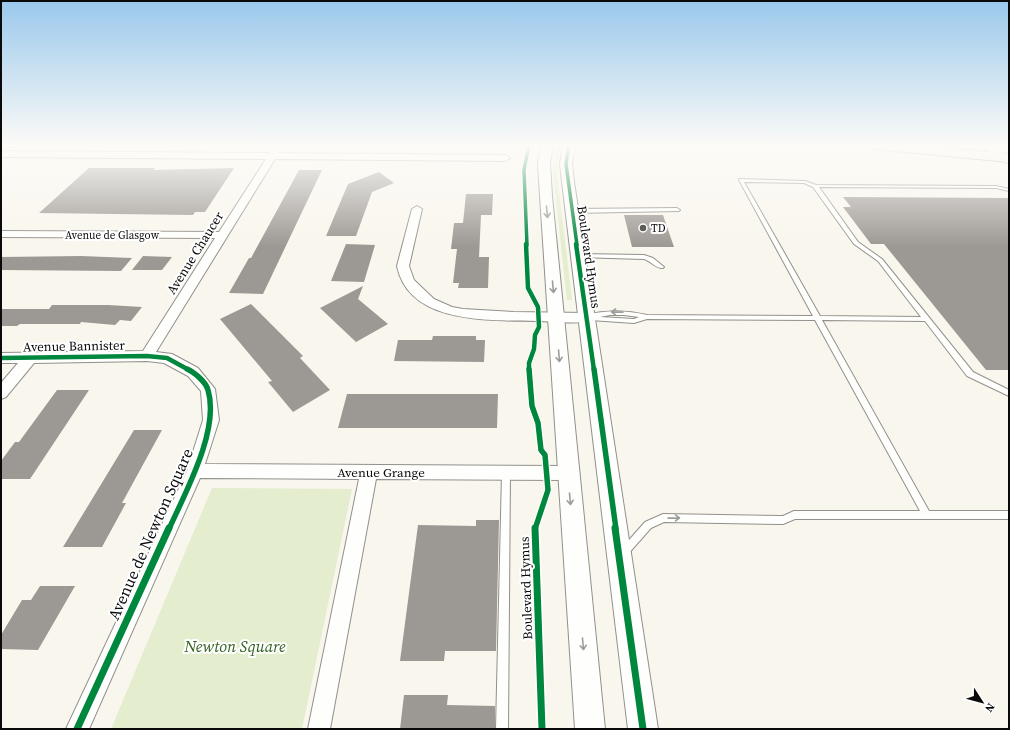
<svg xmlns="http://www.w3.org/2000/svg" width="1010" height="730" font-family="'Source Serif 4',serif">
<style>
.green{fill:#e4edce}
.building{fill:#9c9894}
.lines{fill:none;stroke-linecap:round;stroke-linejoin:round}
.service-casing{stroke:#92908c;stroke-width:2}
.minor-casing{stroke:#92908c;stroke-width:2}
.tertiary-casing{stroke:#92908c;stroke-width:2}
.secondary-casing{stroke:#888783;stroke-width:2}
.service{fill:#fefefc;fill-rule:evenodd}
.minor{fill:#fefefc;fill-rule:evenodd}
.tertiary{fill:#fefefc;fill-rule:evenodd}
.secondary{fill:#f4f2e7;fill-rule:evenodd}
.cycleway-far3-casing{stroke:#fff;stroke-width:5.5}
.cycleway-far2-casing{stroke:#fff;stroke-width:6}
.cycleway-far1-casing{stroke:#fff;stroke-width:8}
.cycleway-casing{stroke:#fff;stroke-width:10}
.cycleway-far3{stroke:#00873e;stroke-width:3.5}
.cycleway-far2{stroke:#00873e;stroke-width:4.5}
.cycleway-far1{stroke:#00873e;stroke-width:5.5}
.cycleway{stroke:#00873e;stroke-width:7}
.oneway{stroke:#9c9c9b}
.poi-dot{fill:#5e5d59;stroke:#fff;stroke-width:1.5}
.labels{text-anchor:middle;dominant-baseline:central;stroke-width:4;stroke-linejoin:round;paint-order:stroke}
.far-poi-label{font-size:11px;fill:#0a0a0a;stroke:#fff;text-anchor:start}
.far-street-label{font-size:11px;fill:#0a0a0a;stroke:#fff}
.street-label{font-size:13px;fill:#0a0a0a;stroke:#fff}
.near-street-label{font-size:16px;fill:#0a0a0a;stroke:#fff}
.near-park-label{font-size:16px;font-style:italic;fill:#305f1e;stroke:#fff}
</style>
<rect width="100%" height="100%" fill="#f9f6ed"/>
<path class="green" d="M557,145H560L557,173L572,300H567L553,173Z
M212,488L352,489L302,729H111Z"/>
<path class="building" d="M89,168H155L153,170L234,168L205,212H195L193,215L39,213Z
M299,170H322L263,294L229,293L249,258H251Z
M379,172L394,183L372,192L356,236H326L348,184Z
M466,194H493L492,215H481L479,257H489L488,288H458L459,283H453L457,249H451L454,223H463Z
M843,197L1009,198V370H986L884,244H871L843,207H851Z
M624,215H663L674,247H632Z
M346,244L375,245L364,282L331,281Z
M81,256L132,258L121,271L1,270V257Z
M143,256L172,257L162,270H132Z
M363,286L358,299L388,324L356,342L320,308Z
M251,304L303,356L300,358L330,390L293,412L268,382L272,381L220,319Z
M52,305H108L142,307L131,321L120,320L115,325L81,322L80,324H20L17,326H1V309H49Z
M433,336H476V340H485L484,362L394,361L398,340H432Z
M57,390H89L30,479H1V461L15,442H19Z
M347,394H498L497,428H338Z
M134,430H162L122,503H126L102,547H63Z
M476,520H499L496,651H445L444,661H400L418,525L476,526Z
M40,586H75L38,650L1,649V635L22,600H31Z
M404,695H448L447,705L495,706V729H400Z"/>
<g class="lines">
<defs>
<path id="service" d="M739,179L805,181L816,185L996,186L1009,189V191L996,188L819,187L858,242L882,259L973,372L1009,390V396L967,376L925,321L822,320L929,511H1009V519H795L783,524L664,522L651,528L628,554L625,555L622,554L620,551L622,548L645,522L663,514L783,516L794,511H920L815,320L647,319L634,323L590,320L585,319L584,317L585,315C606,310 626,310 647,315L813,316L739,180ZM744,182L804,183L813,187L854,244L878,261L921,317L820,316ZM610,315H624L639,317L634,319L600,317Z
M677,208L680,210L679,211L572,213L569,211L572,209Z
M578,254L644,255L653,258L664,267L663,268C656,269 651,261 644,259L576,257L575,256Z
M506,469L509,470L510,473L508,729H496L502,473L503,470Z"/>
<path id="minor" d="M274,145H283L278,153L505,155L510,158L505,161L275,159L156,352L172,354L198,368L215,389L219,420L205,464L568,466L574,468L576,473L574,478L568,480L376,479L330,729H308L359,479L200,478L89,729H66L187,471L203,420L201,391L188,376L164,363L147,361L34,363L6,397L1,399V383L18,363H1V353L143,351L215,238L1,237V231L219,232L266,159L1,157V151L269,153Z
M979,145H990L1009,157V164Z
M417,206L422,209L409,266L414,280L434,299L452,307L463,309L513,312L587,313L592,314L593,317L592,320C575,325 554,321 536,321C491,320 409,325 397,266L412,209Z"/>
<path id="tertiary" d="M541,145H553L550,164L552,196L605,729H575L540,196L538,164Z
M563,145H575L572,164L574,182L658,729H628L562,182L560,164Z"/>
<path id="secondary" d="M868,145H916L1009,154V162L874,149Z"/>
</defs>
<use href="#service" class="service-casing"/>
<use href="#minor" class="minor-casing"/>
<use href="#tertiary" class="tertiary-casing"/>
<use href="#secondary" class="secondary-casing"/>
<use href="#service" class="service"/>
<use href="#minor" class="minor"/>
<use href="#tertiary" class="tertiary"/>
<use href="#secondary" class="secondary"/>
<defs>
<path id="cycleway-far3" d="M569,145L566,164L577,245
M527,245L524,170L529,145"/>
<path id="cycleway-far2" d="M526,244L528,288L538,307L539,327L535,335L534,349L529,363V370
M576,244L594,370
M1,358L147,356L167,358L189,370"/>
<path id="cycleway-far1" d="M529,369L532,406L538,423L541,450L545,455L548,490L535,529
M594,369L616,529
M169,529C185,493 220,430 208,390C206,382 194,372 187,369"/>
<path id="cycleway" d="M535,528L542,729
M615,528L643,729
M77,729L169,528"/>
</defs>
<use href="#cycleway-far3" class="cycleway-far3-casing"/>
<use href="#cycleway-far2" class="cycleway-far2-casing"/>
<use href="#cycleway-far1" class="cycleway-far1-casing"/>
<use href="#cycleway" class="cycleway-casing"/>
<use href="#cycleway-far3" class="cycleway-far3"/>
<use href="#cycleway-far2" class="cycleway-far2"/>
<use href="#cycleway-far1" class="cycleway-far1"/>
<use href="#cycleway" class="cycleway"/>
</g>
<defs><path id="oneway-shaft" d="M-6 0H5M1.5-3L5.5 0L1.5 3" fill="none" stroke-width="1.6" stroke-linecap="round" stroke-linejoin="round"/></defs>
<g class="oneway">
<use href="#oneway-shaft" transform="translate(547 212) rotate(85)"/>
<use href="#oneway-shaft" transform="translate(553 287) rotate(85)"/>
<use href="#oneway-shaft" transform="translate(617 312) rotate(-179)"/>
<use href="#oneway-shaft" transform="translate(559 356) rotate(86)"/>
<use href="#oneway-shaft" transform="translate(570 499) rotate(85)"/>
<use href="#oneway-shaft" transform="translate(674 518) rotate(-1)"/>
<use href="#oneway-shaft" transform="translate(583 644) rotate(85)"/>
</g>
<linearGradient id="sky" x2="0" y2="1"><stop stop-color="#9ac8ec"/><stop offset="0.59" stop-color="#fcfbf7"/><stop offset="1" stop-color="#fcfbf7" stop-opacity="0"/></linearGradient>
<rect width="1010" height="247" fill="url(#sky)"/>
<circle class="poi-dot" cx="643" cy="228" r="4"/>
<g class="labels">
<g class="far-poi-label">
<text x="651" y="228">TD</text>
</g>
<g class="far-street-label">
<text x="112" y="235">Avenue de Glasgow</text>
</g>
<g class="street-label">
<text transform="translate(195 253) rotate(-58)">Avenue Chaucer</text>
<text transform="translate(589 257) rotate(82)">Boulevard Hymus</text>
<text transform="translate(74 346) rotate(-1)">Avenue Bannister</text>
<text x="381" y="472">Avenue Grange</text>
<text transform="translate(526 588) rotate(-92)">Boulevard Hymus</text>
</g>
<g class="near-street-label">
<text transform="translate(150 534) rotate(-66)">Avenue de Newton Square</text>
</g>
<g class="near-park-label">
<text x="235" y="646">Newton Square</text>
</g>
</g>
<rect width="1010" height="730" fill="none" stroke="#0a0a0a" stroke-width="4"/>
<g transform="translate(982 702) rotate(126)" stroke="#ffffff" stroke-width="3" paint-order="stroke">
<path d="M0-3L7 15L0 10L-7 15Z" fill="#0a0a0a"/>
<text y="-6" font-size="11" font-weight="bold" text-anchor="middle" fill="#0a0a0a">N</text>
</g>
</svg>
